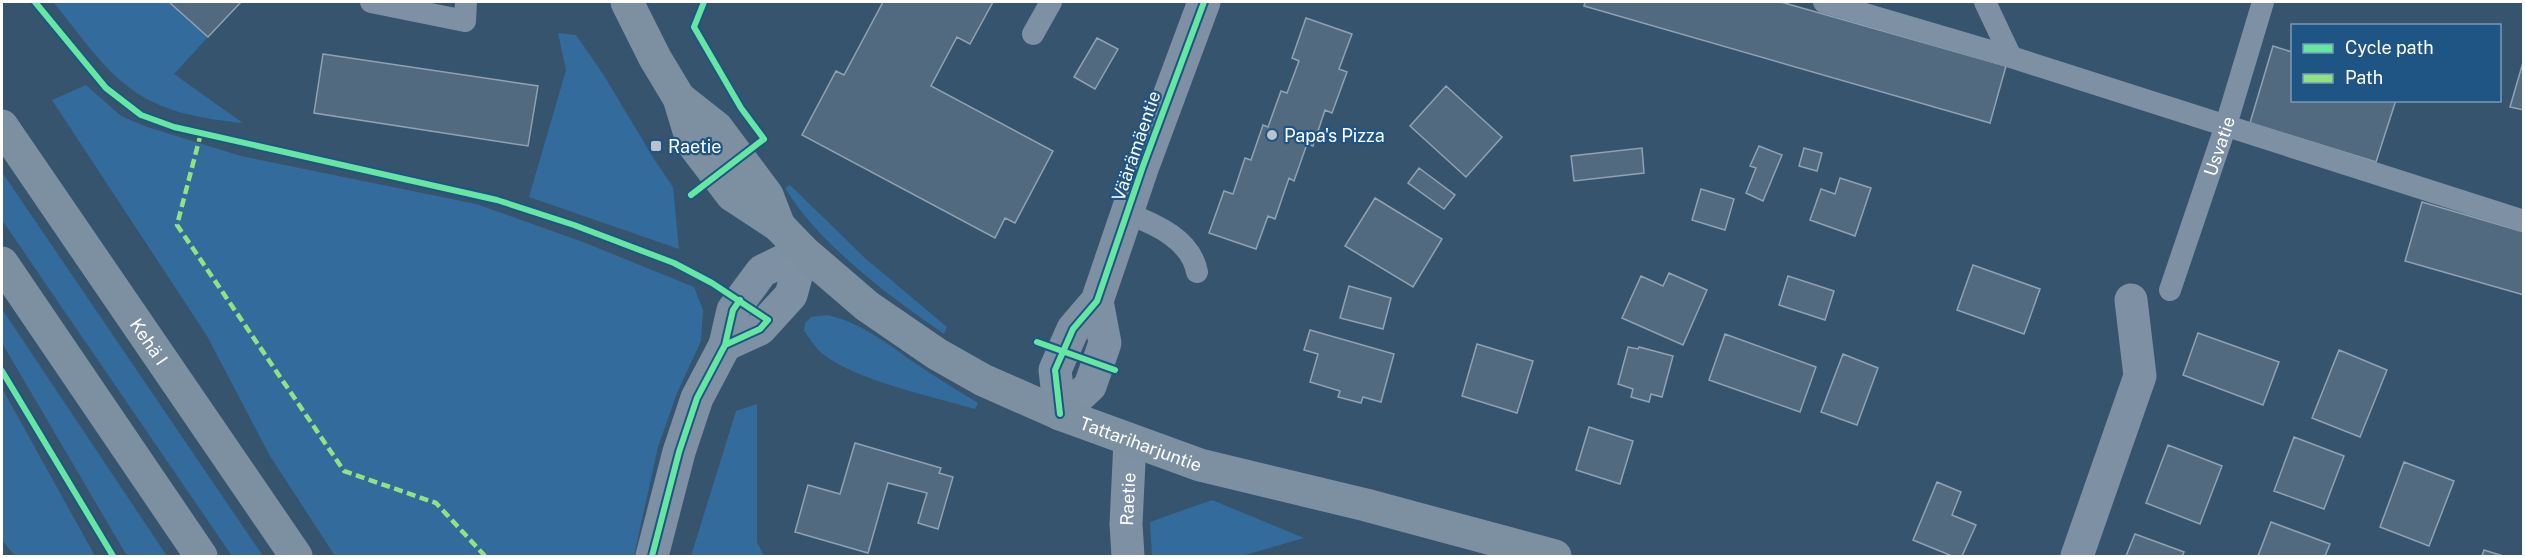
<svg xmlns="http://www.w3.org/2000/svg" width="2525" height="558" font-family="'Public Sans',sans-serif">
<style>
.green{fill:#336b9c}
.building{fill:#526a7f;stroke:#90a2b2;stroke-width:1.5}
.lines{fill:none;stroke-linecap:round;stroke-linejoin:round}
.service{stroke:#7d90a4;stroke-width:22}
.minor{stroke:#7d90a4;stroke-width:33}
.primary{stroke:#7c90a1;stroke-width:33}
.trunk{stroke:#7c90a2;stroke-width:33}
.quiet{stroke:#91e382;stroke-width:4.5;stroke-dasharray:9 4.5;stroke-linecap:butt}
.cycleway-casing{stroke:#1f5585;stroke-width:10}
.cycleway{stroke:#66e7a1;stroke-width:6}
.poi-dot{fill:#b9c3cc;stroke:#1f5585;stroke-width:2}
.labels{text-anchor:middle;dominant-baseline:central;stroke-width:4.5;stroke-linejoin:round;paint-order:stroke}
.poi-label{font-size:18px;fill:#fff;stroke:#1f5585;text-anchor:start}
.street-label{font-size:18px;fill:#fff;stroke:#1f5585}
</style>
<rect width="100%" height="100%" fill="#36546e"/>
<path class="green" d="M53,2H169L208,37L174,74L243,123C202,119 159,112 126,85C99,64 75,28 53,2Z
M558,33L576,35L603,74L654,159L673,187L679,249L529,197L566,70Z
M86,85L121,116L147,127L241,156L476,204L583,242L694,287L703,310L701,341L677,393L658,447L634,556H335L270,456L207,336L52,100Z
M2,172L263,556H232L2,220Z
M790,185L866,259L947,327L944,334C889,296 820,245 785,188Z
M2,309L167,556H127L2,343Z
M827,315C860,322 885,342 912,361C934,376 956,390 978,403L975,409C934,397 856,380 824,355C816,349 809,338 804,330L805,323L811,317Z
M2,387L3,390L95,556H15L2,540Z
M757,404V542L764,556H691L736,411Z
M1212,500L1304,538L1242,556H1152L1150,522Z"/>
<path class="building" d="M169,2H241L208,37Z
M883,2H993L970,44L957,37L931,86L1053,151L1015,223L1005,218L995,238L802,135L836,71L844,75Z
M1585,2H1781L2006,66L1990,123L1584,6Z
M1306,18L1352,34L1339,69L1347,72L1332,113L1325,110L1313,146L1307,144L1294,181L1289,178L1275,219L1268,216L1256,249L1209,233L1224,191L1233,194L1245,158L1251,160L1263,125L1268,127L1281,91L1287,93L1299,61L1292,58Z
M1097,38L1118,49L1095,89L1074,77Z
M2273,46L2292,52V100H2396L2376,162L2250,123Z
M323,54L538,86L528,146L314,113Z
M2524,59V110L2510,107Z
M1446,86L1502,137L1466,177L1410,126Z
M1759,146L1782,155L1763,201L1746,193L1756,168L1750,166Z
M1642,148L1644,173L1574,181L1571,156Z
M1804,148L1822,153L1817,171L1799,166Z
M1419,168L1455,195L1444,209L1408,183Z
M1840,178L1871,188L1855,236L1810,220L1821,189L1835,194Z
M1701,189L1734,199L1725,230L1692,220Z
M1375,198L1442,239L1413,287L1345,246Z
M2422,202L2524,232V295L2405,261Z
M1973,265L2040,289L2024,334L1957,310Z
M1669,273L1707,290L1683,345L1622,318L1641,276L1663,286Z
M1788,276L1834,291L1825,320L1779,305Z
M1349,286L1391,298L1383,329L1340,318Z
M1310,330L1394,354L1381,402L1363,397L1361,403L1338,397L1340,391L1310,382L1318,354L1304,350Z
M2198,333L2279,362L2263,405L2183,375Z
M1725,334L1816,367L1800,412L1709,380Z
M1477,344L1533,361L1517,413L1462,396Z
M1628,347L1638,349L1639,347L1673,356L1662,397L1651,394L1649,402L1631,397L1633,389L1618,384Z
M2339,350L2387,370L2360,437L2312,418Z
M1843,354L1878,368L1857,425L1821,412Z
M1589,427L1633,441L1620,484L1576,470Z
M2294,437L2344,456L2324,509L2274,491Z
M855,443L941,468L939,473L953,477L938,529L918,523L927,493L888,483L868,553L795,532L808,485L840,494Z
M2168,445L2222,466L2200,524L2146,503Z
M2404,462L2454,481L2429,546L2380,527Z
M1937,482L1961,492L1952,515L1976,525L1962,556H1952L1913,540Z
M2271,522L2330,544L2325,556H2258Z
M2135,534L2184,552L2182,556H2126Z
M2484,550L2503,556H2482Z"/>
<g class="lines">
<g class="service">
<path d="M371,2L465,21L466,2"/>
<path d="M1824,2L2011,57L2524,221"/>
<path d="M1985,2L2011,57"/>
<path d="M1033,34L1051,2"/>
<path d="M1128,214C1156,224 1191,240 1197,272"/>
<path id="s1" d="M2170,290L2226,125L2263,2"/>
</g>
<g class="minor">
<path d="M725,345L760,329L791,295L803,251"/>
<path d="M1060,414L1055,370L1073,329L1097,301L1143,166L1204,2"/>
<path d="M1060,414L1090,386L1105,343L1097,301"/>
<path d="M652,556L679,452L697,398L725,345L733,310L762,271L803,251"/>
<path id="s2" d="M1128,556L1126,524L1130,441"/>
<path d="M2077,556L2140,376L2131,300"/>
</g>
<g class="primary">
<path id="s3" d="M627,2L655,58L679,98L693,144L732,195L779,226L803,251L867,306L937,354L983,380L1060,414L1200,465L1366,505L1555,556"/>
<path d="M679,98L717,128L767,195L779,226"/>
</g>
<g class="trunk">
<path id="s4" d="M2,126L296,556"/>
<path d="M2,263L201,556"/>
</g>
<path class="quiet" d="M201,133L177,225L344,471L436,503L485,556"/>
<defs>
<path id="cycleway" d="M35,2L106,88L141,115L174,127L497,200L574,225L674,263L712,283L768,320L760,329L725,345
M691,195L764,139L741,108L694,27L704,2
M1037,342L1115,370
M2,371L113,556
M1060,414L1055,370L1073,329L1097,301L1143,166L1204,2
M652,556L679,452L697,398L725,345L733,310L740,300"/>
</defs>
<use href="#cycleway" class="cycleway-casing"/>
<use href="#cycleway" class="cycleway"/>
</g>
<g class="poi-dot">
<circle cx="1272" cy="135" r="6"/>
<rect x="650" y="140" width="12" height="12" rx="3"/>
</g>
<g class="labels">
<g class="poi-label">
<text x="1284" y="135">Papa's Pizza</text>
<text x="668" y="146">Raetie</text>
</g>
<g class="street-label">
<text transform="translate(1136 146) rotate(-71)">Väärämäentie</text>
<text stroke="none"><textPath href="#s1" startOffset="152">Usvatie</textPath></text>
<text stroke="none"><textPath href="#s4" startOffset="261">Kehä I</textPath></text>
<text stroke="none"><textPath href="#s3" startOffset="705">Tattariharjuntie</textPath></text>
<text stroke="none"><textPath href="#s2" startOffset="57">Raetie</textPath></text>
</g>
</g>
<rect width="2525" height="558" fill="none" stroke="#ffffff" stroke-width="6"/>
<rect x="2291" y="24" width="210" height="78" fill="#1f5585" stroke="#7999b6" stroke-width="1.5"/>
<rect x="2303" y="44" width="30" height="9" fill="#66e7a1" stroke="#7999b6" stroke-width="1.5"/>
<text x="2345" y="54" font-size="18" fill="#ffffff">Cycle path</text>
<rect x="2303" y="74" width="30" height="9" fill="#91e382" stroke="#7999b6" stroke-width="1.5"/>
<text x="2345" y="84" font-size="18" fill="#ffffff">Path</text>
</svg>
